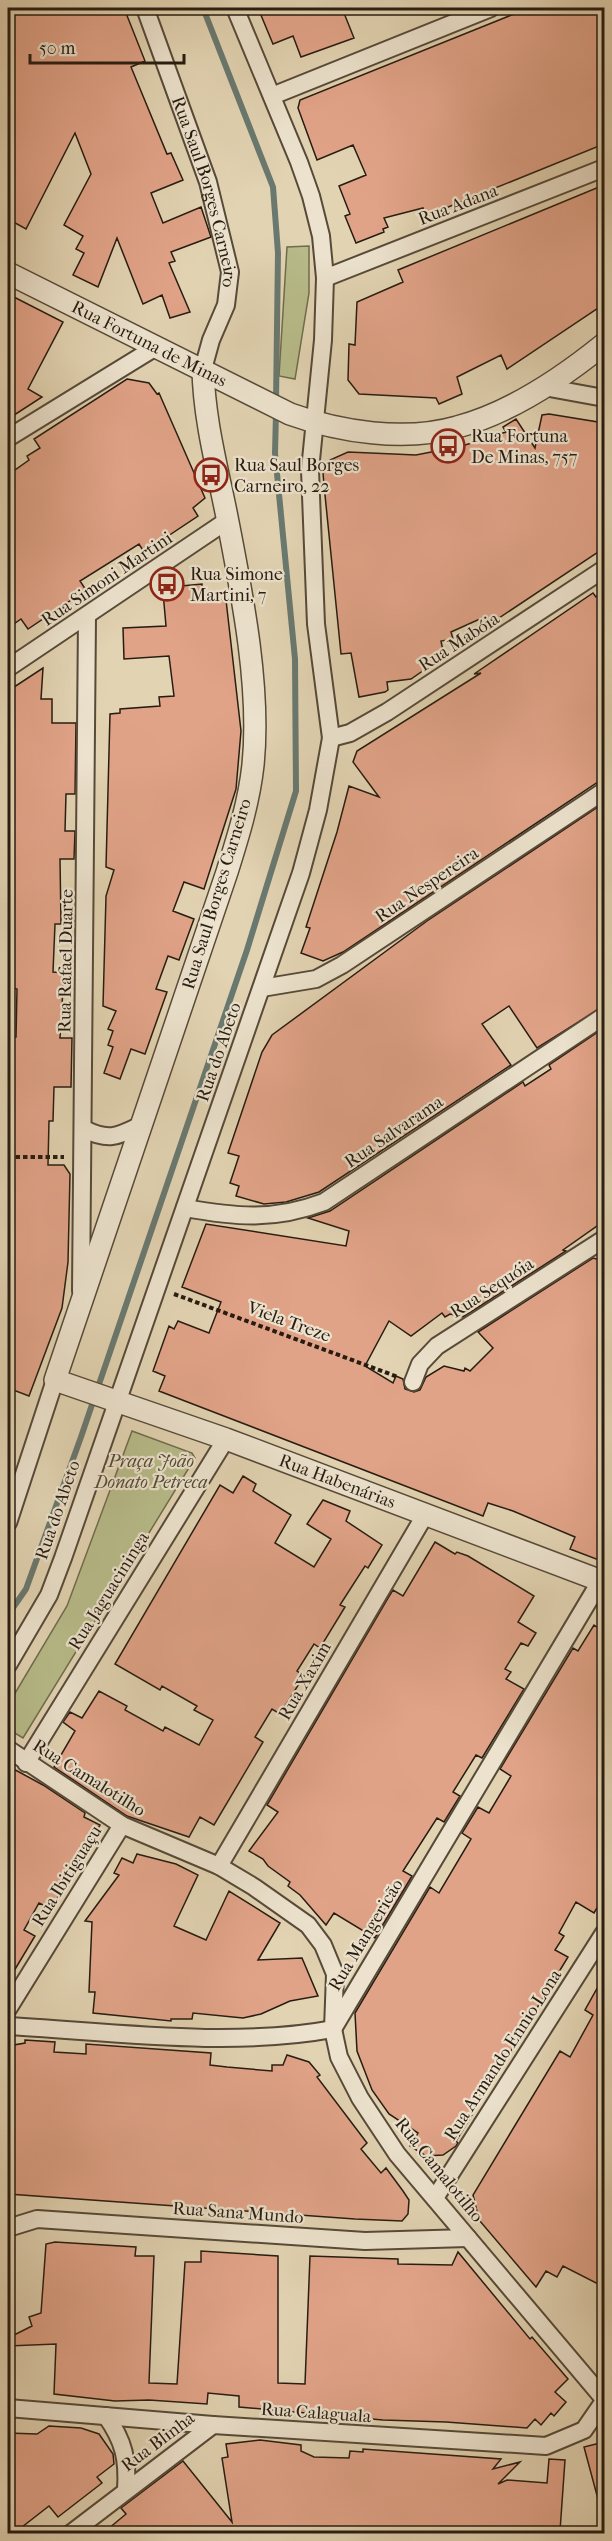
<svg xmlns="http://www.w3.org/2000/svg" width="612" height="2541" font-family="'IM FELL French Canon',serif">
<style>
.green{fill:#b7bb89;stroke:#6f6c4d;stroke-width:1.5}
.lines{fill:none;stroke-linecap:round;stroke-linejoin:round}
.stream{stroke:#697970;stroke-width:6}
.building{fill:#e1a388;stroke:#271c11;stroke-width:1.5}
.minor-casing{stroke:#564a39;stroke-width:20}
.tertiary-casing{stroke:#564a39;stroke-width:24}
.path{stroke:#271c11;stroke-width:4;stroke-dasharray:4.5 3;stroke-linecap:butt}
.minor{stroke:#ece2cd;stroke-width:16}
.tertiary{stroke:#ece2cd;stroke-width:21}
.labels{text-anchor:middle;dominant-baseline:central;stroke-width:4.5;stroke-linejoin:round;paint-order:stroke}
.street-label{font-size:18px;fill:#271c11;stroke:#ece2cd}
.poi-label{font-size:18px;fill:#271c11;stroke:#ece2cd;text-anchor:start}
.park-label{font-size:18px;font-style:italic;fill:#524c35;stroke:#ece2cd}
</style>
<rect width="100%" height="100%" fill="#e2d3b2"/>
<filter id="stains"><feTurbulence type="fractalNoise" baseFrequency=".00333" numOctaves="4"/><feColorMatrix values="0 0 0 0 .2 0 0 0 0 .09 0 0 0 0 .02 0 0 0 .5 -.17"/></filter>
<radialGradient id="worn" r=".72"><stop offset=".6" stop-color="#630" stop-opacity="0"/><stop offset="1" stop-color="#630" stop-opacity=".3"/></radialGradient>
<path class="green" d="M309,246V293L295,379L279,376L287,247Z
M132,1431L192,1453L195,1458L23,1738L8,1729V1705L67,1606Z"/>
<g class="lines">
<path class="stream" d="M203,8L273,187L278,253L276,403
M8,1615L26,1589L81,1437L247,950L296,791L295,659L275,453L276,413"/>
</g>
<path class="building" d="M30,8H124L145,61L131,67L167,154L171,153L183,180L151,193L163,223L201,207L211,237L171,252L175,261L169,263L190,312L170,318L162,295L143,304L117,238L98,287L73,275L84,253L76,249L83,236L64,225L91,174L75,133L26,229L8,219V17Z
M258,8H342L354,38L301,57L293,36L273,44Z
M529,8H604V144L426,216L423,208L384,218L388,227L383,229L384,232L356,243L345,216L350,214L339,186L366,175L353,145L317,160L298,108L300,100Z
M599,187L604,200V304L507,369L501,355L457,377L462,394L439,404L436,398L359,394L348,380L349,344L355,345L357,302L403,282L398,270Z
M8,294L63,322L28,389L42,397L8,419Z
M127,379L149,383L157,394L159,393L205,498L193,508L198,516L144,552L139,544L80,581L86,590L28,629L21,619L8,628V475L29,460L27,456L40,448L34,439Z
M549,414L604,423V548L487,626L482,618L451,632L453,639L441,641L444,656L411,679L387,682L388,690L385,692L359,697L351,653L341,654L324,485L323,473L330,460L348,452L416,455L462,446L506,432L503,427L516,419L535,448L542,415Z
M202,584L203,600H226L241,731L236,789L204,889L184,882L173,911L194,919L179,960L168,956L156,989L167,992L145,1054L131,1049L120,1079L104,1073L113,1047L108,1045L113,1031L108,1029L116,1011L103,1006L106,896L114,870L106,867L110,714L120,713V709L160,706L159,697L174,696L169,656L124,659L123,628L166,626L163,592L170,587Z
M604,592V781L598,782L343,952L323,961L301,953L310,928L306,927L337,832L349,786L379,797L353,762L357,751L481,673L474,674L593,593L596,597Z
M43,668L41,699H52V723H76L75,794H66L65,831H75L74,859H60L61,924H55L53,972L64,973L60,1038H72L71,1087H54L53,1121H49L48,1165H64L70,1174L68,1262L62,1308L29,1396L8,1388V1037H16L17,989L13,988L12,942H8V691Z
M604,803V1006L537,1048L509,1006L482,1024L511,1065L319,1192L286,1202L264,1204L236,1196L239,1186L230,1183L239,1156L228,1153L262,1052L272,1035L427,921Z
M604,1028V1221L563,1250L566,1251L463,1317L450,1314L445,1317L442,1313L411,1336L389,1321L365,1366L393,1383L396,1376L403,1379L405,1389L414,1392L420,1390L426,1377L444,1366L464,1371L465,1368L470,1371L493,1348L478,1332L593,1258L604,1261V1562L570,1549L575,1537L513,1511L488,1503L483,1516L159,1391L165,1376L153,1371L169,1326L174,1329L178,1321L209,1333L221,1302L182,1287L206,1224L346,1246L349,1231L308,1218L330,1211L523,1082L525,1086L551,1069L549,1065Z
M243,1476L256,1484L253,1491L291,1515L275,1543L314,1567L331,1539L307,1524L323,1500L350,1511L346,1521L382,1545L368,1568L365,1566L340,1605L345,1607L320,1648L314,1644L297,1671L304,1676L280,1714L272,1709L255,1737L263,1742L214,1825L200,1817L189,1837L127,1816L54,1767L75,1731L63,1722L70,1712L82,1718L99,1691L127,1706L125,1710L163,1731L165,1727L199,1745L213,1720L194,1710L197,1706L162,1686L160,1690L115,1664L220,1485L233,1493Z
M435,1542L455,1554L457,1552L468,1556L534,1596L518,1622L536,1633L528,1646L521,1643L505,1669L511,1672L506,1679L524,1689L482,1758L476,1755L453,1792L460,1796L444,1822L437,1818L403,1871L412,1876L375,1938L334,1913L326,1925L300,1895L288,1886L290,1882L268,1866L263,1859L249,1851L278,1812L267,1805L388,1598L393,1590L403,1596Z
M594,1625L604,1632V1896L594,1913L576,1902L559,1933L564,1936L555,1950L568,1957L456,2141L458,2143L456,2146L443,2155L426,2156L410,2146L418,2133L389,2114L372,2090L357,2051L355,2013L430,1887L439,1893L471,1839L462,1833L478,1807L489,1813L511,1776L500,1769L573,1648L578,1651Z
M8,1766L43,1785L85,1813L84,1817L100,1825L51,1909L39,1903L24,1930L35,1936L8,1981Z
M137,1854L176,1864L198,1875L174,1926L206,1940L229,1891L280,1923L258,1960L302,1958L318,1996L290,2001L261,2014L243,2018L193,2013L192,2019H171V2021L93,2013L95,1992H89L92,1922L85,1921L119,1875L114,1873L122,1858L133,1863Z
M604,1976V2287L563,2266L557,2277L546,2271L536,2287L479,2220L473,2195L560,2051L570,2057L593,2015L585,2010Z
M25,2040L55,2042L54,2052L86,2054V2044L211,2053L210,2065L227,2067L272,2071V2065H283L287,2055L309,2062L320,2075L317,2077L367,2143L361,2149L381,2173L386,2168L403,2191L409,2200L408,2214L402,2221L355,2219L8,2194V2046L25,2043Z
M55,2242L136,2247L135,2256H154L149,2383L177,2384L185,2262H201V2251L278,2256V2383L305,2384L310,2256L398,2259V2264L452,2265L458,2252L530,2339L532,2337L568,2379L555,2392L566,2402L554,2416L551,2413L541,2425L535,2419L527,2428L446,2422L383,2420L239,2407V2396L208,2393L207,2404L149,2400L115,2401L54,2394L56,2344L8,2346V2338L32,2326L29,2317L41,2313L46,2244Z
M49,2426L81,2428L99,2434L113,2454L114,2464L97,2477L102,2483L58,2517L49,2506L13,2534H8V2433L37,2434Z
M260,2440L301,2445V2451L314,2457L349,2458L350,2451L363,2452V2449L501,2459L493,2469L520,2462L498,2484L507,2480L547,2483L549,2459L565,2460L560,2531L546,2534H102L126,2514L121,2508L183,2461L232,2522L222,2458L228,2457L226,2444Z
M604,2442V2502L599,2503L584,2447Z"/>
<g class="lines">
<defs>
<g id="minor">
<path id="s1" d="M145,8L208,182L230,272L226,305L211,340L203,369"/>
<path d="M272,96L491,8"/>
<path d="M325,278L604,168"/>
<path d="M544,387L604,398"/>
<path d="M8,438L156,347"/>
<path d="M8,668L228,520"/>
<path d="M331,738L350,733L387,712L604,569"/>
<path d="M262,988L316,979L342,965L604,791"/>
<path d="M84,1129C110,1142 118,1136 143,1124"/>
<path d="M185,1208C236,1217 274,1221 324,1202L604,1016"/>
<path d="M81,1291L87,617"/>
<path d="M413,1382L420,1364L437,1346L604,1239"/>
<path d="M8,1523L55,1380"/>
<path d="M8,1665L49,1595L63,1558L301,873L318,810L331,738L316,624L310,470L323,340L325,278L321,236L311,196L299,162L235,8"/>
<path d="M8,1749L122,1825L219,1866L254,1887L308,1925L323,1945L335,1974L333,2029L339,2057L360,2098L397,2154L604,2399"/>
<path d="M26,1763L226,1439"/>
<path d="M219,1866L425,1515"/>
<path d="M8,2009L122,1825"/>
<path d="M8,2026C111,2032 231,2048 333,2029L601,1580"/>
<path d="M435,2198L604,1933"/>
<path d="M8,2228L37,2219L365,2241L468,2238"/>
<path d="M8,2408L213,2425L546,2446L584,2430L604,2401"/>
<path d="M106,2416C124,2441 128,2460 126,2490"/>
<path d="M70,2534L213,2425"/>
</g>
<g id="tertiary">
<path id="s2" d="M8,273L290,414C340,432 405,442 457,427C510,413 562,378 604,344"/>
<path id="s3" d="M203,369C204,419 217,467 227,517C242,594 261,688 253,765C249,802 238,837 227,872L55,1380L226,1439L604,1582"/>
</g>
</defs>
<use href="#minor" class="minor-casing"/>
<use href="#tertiary" class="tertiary-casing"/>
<path class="path" d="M8,1157H64
M174,1294L398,1377"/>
<use href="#minor" class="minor"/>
<use href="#tertiary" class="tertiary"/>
</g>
<defs>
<symbol id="bus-ring" viewBox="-11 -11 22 22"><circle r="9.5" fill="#ece2cd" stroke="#8f2418" stroke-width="1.5"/><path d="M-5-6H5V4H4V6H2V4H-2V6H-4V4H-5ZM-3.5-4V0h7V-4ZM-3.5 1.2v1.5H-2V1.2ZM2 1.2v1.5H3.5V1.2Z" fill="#8f2418"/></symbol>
</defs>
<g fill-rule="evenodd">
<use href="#bus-ring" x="429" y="427" width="38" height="38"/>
<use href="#bus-ring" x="192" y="456" width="38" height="38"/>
<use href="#bus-ring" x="148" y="565" width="38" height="38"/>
</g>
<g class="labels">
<g class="street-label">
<text stroke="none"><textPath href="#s1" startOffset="194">Rua Saul Borges Carneiro</textPath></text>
<text transform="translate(458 205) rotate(-21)">Rua Adana</text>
<text stroke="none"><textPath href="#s2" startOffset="158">Rua Fortuna de Minas</textPath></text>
<text transform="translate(107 579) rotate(-34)">Rua Simoni Martini</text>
<text transform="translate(459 642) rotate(-33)">Rua Mabóia</text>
<text transform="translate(427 885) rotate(-34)">Rua Nespereira</text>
<text transform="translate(217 894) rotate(-73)">Rua Saul Borges Carneiro</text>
<text transform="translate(66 961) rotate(-89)">Rua Rafael Duarte</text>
<text transform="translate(219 1052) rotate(-71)">Rua do Abeto</text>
<text transform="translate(394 1132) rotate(-34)">Rua Salvarama</text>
<text transform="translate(492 1288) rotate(-33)">Rua Sequóia</text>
<text transform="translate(289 1322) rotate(20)">Viela Treze</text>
<text stroke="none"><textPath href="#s3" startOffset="1347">Rua Habenárias</textPath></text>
<text transform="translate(58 1510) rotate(-71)">Rua do Abeto</text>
<text transform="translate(109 1591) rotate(-58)">Rua Jaguacininga</text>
<text transform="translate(305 1681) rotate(-60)">Rua Xaxim</text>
<text transform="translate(89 1778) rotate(32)">Rua Camalotilho</text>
<text transform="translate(67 1876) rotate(-58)">Rua Ibitiguaçu</text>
<text transform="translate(366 1935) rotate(-59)">Rua Mangericão</text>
<text transform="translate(503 2055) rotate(-57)">Rua Armando Ennio Lona</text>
<text transform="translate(439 2170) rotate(51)">Rua Camalotilho</text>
<text transform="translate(238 2213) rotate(4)">Rua Sana Mundo</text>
<text transform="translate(316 2413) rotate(4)">Rua Calaguala</text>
<text transform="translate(158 2442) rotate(-37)">Rua Blinha</text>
</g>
<g class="poi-label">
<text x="471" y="436">Rua Fortuna<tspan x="471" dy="21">De Minas, 757</tspan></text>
<text x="234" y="465">Rua Saul Borges<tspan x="234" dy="21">Carneiro, 22</tspan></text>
<text x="190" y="574">Rua Simone<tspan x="190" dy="21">Martini, 7</tspan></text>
</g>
<g class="park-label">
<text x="151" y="1461">Praça João<tspan x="151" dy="21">Donato Petreca</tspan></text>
</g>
</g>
<rect width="612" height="2541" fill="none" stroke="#e2d3b2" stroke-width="30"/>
<rect x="9" y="9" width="594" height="2523" fill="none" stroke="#271c11" stroke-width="3"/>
<rect x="15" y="15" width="582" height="2511" fill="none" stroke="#271c11" stroke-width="1.5"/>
<path d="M30 54v9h154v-9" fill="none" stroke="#271c11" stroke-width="3"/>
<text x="39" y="54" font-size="18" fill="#271c11" stroke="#ece2cd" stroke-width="4.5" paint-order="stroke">50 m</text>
<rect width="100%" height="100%" filter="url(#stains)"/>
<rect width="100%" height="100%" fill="url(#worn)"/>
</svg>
